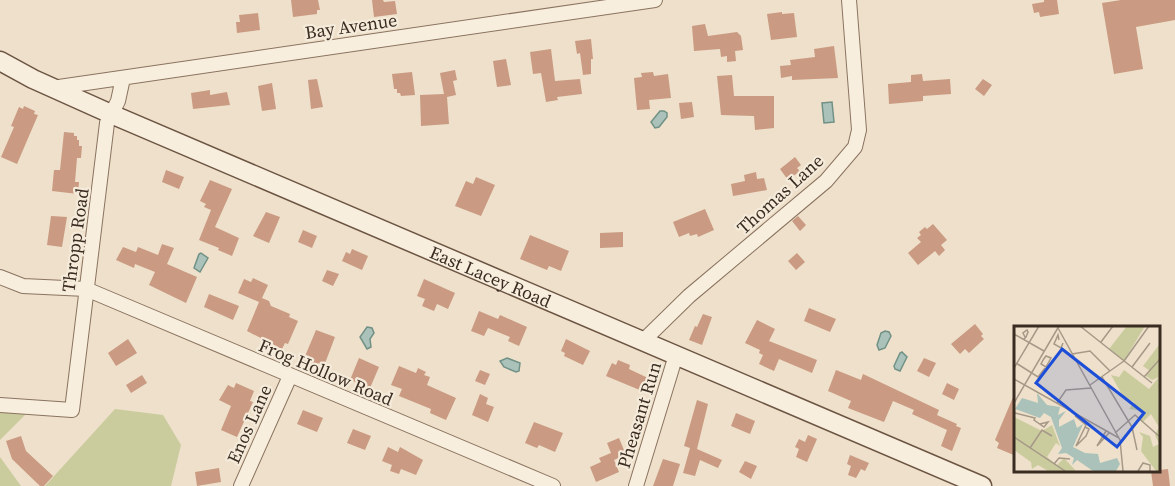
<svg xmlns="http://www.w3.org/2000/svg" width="1175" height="486" font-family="'Source Serif 4',serif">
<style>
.green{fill:#cacc9e}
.water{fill:#aac2b9;stroke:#719186;stroke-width:1.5}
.building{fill:#ca9a82}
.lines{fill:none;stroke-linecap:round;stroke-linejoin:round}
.street-casing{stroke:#8a735f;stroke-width:16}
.secondary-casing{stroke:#6c5442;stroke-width:21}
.street{stroke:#f8eede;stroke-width:14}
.secondary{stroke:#f8eede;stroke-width:18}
.labels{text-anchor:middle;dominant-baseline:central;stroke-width:4.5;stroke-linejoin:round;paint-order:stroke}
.street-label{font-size:18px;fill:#3b2c22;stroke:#f5ebda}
.inset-road{fill:none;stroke:#a69887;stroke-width:1.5}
.view{fill:#1d4ed8;fill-opacity:0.15;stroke:#1d4ed8;stroke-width:3}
.inset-edge{fill:none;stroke:#3b2c22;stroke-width:3}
</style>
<rect width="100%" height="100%" fill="#eee0ca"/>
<path class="green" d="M0,404L33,407L0,440Z
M115,409L163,415L181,445L171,486H45Z
M0,457L21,486H0Z"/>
<path class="water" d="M832,102L834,122L824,123L822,103Z
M660,111H664L667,113V117L659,127L655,128L651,122Z
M201,253L208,258L200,272L194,268L199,254Z
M367,327L372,328L374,333L370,339L371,347L367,349L360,337Z
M885,331L889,332L891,336L885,348L879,350L877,345L881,333Z
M902,352L907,357L900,371L895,369L894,366L900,353Z
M507,358L520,363L519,371L516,372L504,367L500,361Z"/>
<path class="building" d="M291,0H318L320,10H317V14L293,17Z
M372,0H383L384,2L395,1L397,14L374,17Z
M1044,0H1057L1059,14L1040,17L1039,12L1034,13L1032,4L1044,2Z
M1121,0H1175V20L1136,27L1143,69L1114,74L1102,3Z
M782,12V14L794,13L797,37L771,40L767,14Z
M258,13L260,30L237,33L236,22H240L239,15Z
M705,24L708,36L737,32L741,36L743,50L735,51L736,61L727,62V56L721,57L720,49L694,51L692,26Z
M591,39L593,59H591V74L583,75L580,53L577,54L575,41Z
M834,46L838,78L792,80V76L781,78L780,66L791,65L790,60L815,57L814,49Z
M551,49L555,81L580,79L582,94L557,97L558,100L546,102L541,73L533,74L530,52Z
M506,59L511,85L497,87L493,61Z
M455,70L457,80L453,81L456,95L447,97L449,124L421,126L420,95L444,94L440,73Z
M412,72L415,95L401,96L400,93H397V89H394L392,74Z
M653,72L654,76L668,74L671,98L649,100L650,109L637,110L634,78L642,77L641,73Z
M922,74L923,81L950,79L951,94L923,96V101L889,104L888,84L911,82V75Z
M732,75L734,96H774V128L755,130L754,116L721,115L717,76Z
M317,79L323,107L311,109L308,80Z
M983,79L992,85L984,96L975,89Z
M272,83L276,109L262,111L258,86Z
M210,90V95L227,92L230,105L193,109L191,93Z
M692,102L694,117L681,119L679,103Z
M24,106L35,111L34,114L38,115L17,164L1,157L14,127L11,126L19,107L23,109Z
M64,132L74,133V136H77V140H79V146H82L81,158H77L75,182H79L78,194L52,191L54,170H60Z
M795,157L801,165L797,168L800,171L788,180L780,169Z
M166,170L184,177L179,189L162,182Z
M756,172L757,179L764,178L767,190L733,196L731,184L745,181L744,175Z
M476,177L495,185L481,216L455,206L466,181L473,184Z
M210,180L232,189L215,227L239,238L232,256L218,250L219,248L199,240L211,210L204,207L206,204L200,201Z
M705,209L714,230L698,237L697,234L690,236L689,233L679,237L673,222Z
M266,212L280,217L269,243L253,236Z
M51,216L67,217L62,247L47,245Z
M798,216L806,225L800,231L792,221Z
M933,224L947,240L941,245L945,250L939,256L935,251L918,265L908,253L921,242L917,238L921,235L919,232L925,227L927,229Z
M303,230L317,236L312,248L298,242Z
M623,232V247L600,248V233Z
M530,235L569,251L561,271L549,266L547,270L520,259Z
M162,244L174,248L167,264L197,277L186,303L149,285L155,272L135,264L134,268L116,260L123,247L136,252L138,247L158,255Z
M352,249L368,256L362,270L342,261L346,252L350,254Z
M797,253L805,262L796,270L788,261Z
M327,270L339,274L333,286L322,281Z
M253,278L268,285L262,298L269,301L271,306L290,314L289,317L298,321L288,344L285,343L282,349L247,331L259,302L238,293L244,279L251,282Z
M424,279L455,293L448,309L437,304L434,311L422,306L425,299L417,296Z
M209,294L239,306L233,320L204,307Z
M809,308L836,319L830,332L804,321Z
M479,311L498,319L500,315L527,327L519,346L508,341L510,337L488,328L484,336L471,331Z
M703,314L712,317L702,345L689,340L695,326L697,327Z
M757,320L775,329L769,341L817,360L812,373L779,359L774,371L759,364L763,355L759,353L760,350L745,343Z
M975,324L983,334L981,336L984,339L969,353L965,349L960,354L951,344Z
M316,330L335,337L324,366L318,363L317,366L303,361Z
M128,339L137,353L116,366L108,353Z
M566,339L590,351L583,365L564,356L565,353L561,351Z
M359,358L379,367L370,388L350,380Z
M924,358L936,363L929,377L917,371Z
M618,360L630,365L629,369L648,378L642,391L606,376L612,363L616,365Z
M399,366L416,373L418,368L426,372L424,375L430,377L427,385L456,398L446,420L430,413L431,409L399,396L402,389L391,385Z
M480,370L490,374L485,385L475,381Z
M836,370L861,380L863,374L939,410L937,415L957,424L956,426L961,428L952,451L941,446L947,430L912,414L914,410L893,401L884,422L848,408L851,401L828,391Z
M142,375L147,383L131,393L126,385Z
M236,383L254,391L250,401L253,402L237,437L221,430L231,406L219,400L228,385L234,388Z
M947,383L959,389L954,400L942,394Z
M1016,390V456L997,448L999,443L995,440Z
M480,394L488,398L486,404L494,407L488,422L472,415Z
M697,400L708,404L697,449L722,460L718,468L700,460L695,476L683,473L690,448L684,446Z
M303,410L323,418L317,432L297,424Z
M736,413L755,421L750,434L731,426Z
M534,422L563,433L555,452L539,445L537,448L525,443Z
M353,429L371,436L365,450L347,443Z
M808,435L817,439L807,462L796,457L799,449L795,447L799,439L805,442Z
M21,436L26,451L53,476L44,486H40L12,459L6,441Z
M619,438L626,455L614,460L619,472L596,482L590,467L601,462L599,458L611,453L607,443Z
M388,447L398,452L400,447L423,460L416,475L401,469L399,474L390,471L392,465L382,461Z
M850,455L869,463L865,471L861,469L856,478L848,475L851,466L847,464Z
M663,459L680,464L673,486H653Z
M745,461L757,466L751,479L739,472Z
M219,468L221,482L197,486L195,472Z
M1168,469L1170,486H1153L1151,471Z"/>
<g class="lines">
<defs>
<path id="street" d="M52,88L655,0
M0,277L23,286L86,289L553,486
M643,341L689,296L826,181L855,147L859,130L849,0
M0,405L72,410L107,123L118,101L123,78
M241,486L290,376
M636,486L676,355"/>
<g id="secondary">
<path id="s1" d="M0,61L33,79L111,114L982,486"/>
</g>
</defs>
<use href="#street" class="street-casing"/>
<use href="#secondary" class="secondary-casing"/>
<use href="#street" class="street"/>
<use href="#secondary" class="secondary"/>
</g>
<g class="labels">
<g class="street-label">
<text transform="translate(351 26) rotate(-8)">Bay Avenue</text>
<text transform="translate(780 194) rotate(-42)">Thomas Lane</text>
<text transform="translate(75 240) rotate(-82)">Thropp Road</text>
<text stroke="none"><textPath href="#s1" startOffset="536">East Lacey Road</textPath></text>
<text transform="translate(326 372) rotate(23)">Frog Hollow Road</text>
<text transform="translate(639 415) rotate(-73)">Pheasant Run</text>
<text transform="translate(249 424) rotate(-66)">Enos Lane</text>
</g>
</g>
<g transform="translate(1014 326)">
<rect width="146" height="146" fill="#eee0ca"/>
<path d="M113,0H131L110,35L95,23ZM145,19V145H142L127,125L129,111L125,106L136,110L139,121L145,118L141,109L145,101L137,88L129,96L123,91L128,90V85L115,83L120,76L110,72L97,49L105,51L110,44L135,63L145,51L138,54L132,50L136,45L129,40ZM0,91L28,105L38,99L46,120L42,117L33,131L43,139L50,132L62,145H34L24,139L18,143L17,136L0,124Z" fill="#cacc9e"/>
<path d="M23,67L33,79L46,81L44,89L52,85L45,94V101L60,93L63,102L69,98L59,121L71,127L84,128L86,137L103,132L106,138L102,145H79L63,134L58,139L60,132L52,127L44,128L48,122L37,91L30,87L26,92L1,83L8,72L24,77Z" fill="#aac2b9"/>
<path class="inset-road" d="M66,0L138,57M44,2L106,114L109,145M0,8L30,25M10,13L12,11L14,6L13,4L9,7L11,11M45,14L44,9L40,18L47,22L49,17M87,16L99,0M58,28L76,25L96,45M29,34L27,38L32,41L37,32L32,30L29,34M110,35L135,0M2,37L24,51L31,42M118,41L136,17M0,42L25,0M88,51L118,101L123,124M130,51L146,33M0,53L105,112M76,59L110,35M0,77L45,0M43,77L52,64L77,62M1,87L21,92L20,94L30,101L34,96L26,98M61,90L72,99L62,120L72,110L75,103L71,101M92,105L83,120L95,107M101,107L121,89L146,111M0,111L51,145M16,122L28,104L38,110M40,138L45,132L56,133M124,145L129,137L136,139V145"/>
<path class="view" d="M48,23L130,87L103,121L22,57Z"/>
<rect width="146" height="146" class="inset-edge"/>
</g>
</svg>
